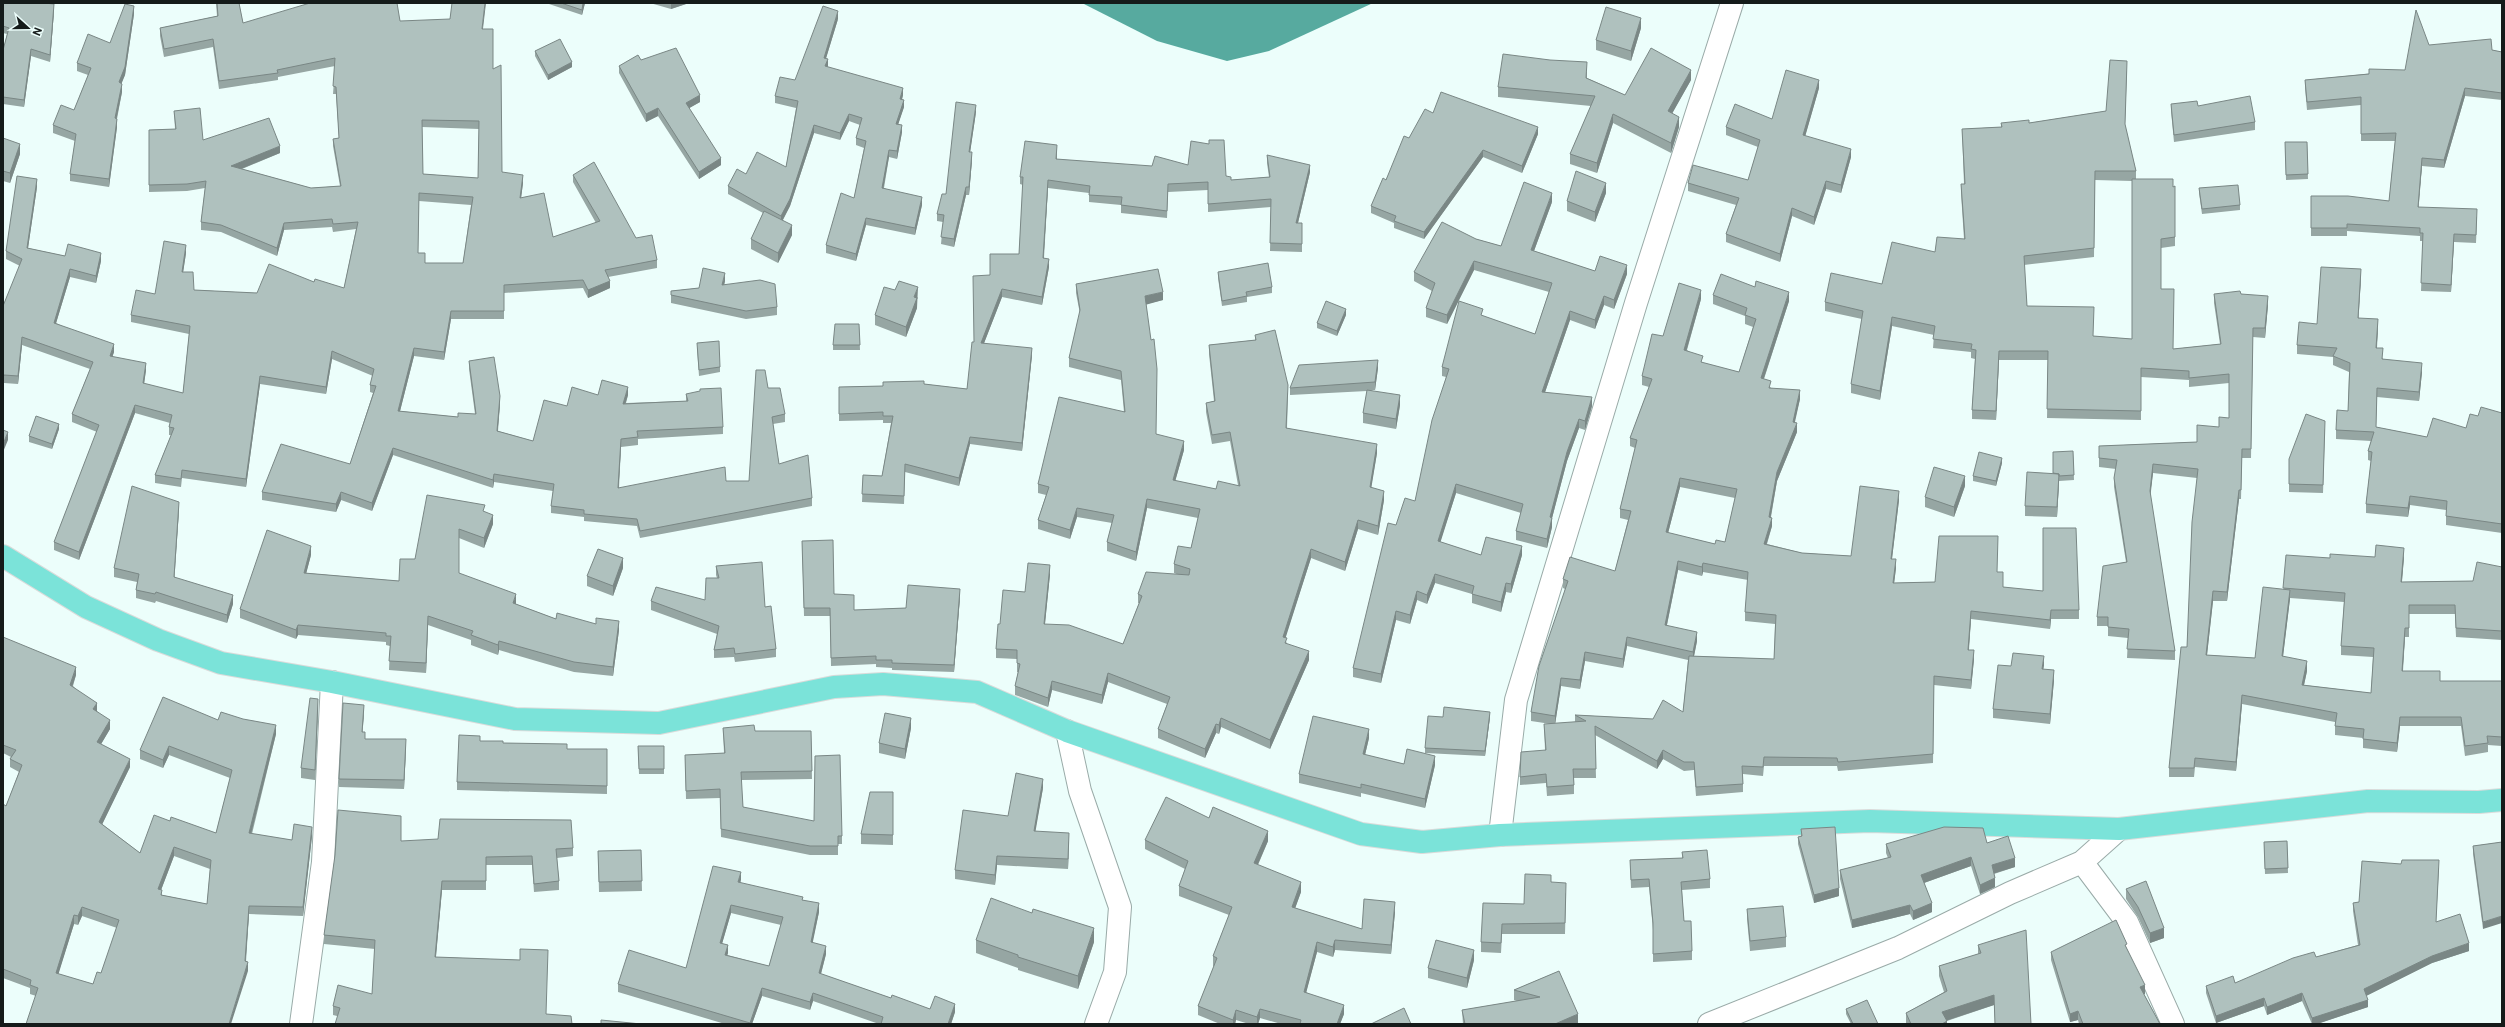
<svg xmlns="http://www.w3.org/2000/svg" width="2505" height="1027" font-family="Roboto,sans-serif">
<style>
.water{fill:#57aa9f}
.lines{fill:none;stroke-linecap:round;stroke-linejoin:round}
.minor-casing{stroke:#9aaba8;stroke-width:24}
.major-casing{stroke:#dadbda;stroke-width:24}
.minor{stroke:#fff;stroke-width:22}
.major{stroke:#7be3d9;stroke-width:22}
.wall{fill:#96a6a3;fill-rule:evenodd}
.shaded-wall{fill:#7a8785}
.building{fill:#afc1be;stroke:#7a8785;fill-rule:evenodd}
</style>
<rect width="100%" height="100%" fill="#ecfefb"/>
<path class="water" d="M1082,3H1373L1269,51L1227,61L1157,41Z"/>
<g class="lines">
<defs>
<path id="minor" d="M1067,731L1080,791L1120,907L1115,972L1096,1024
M1500,835L1516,700L1636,303L1732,3
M2082,862L2127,922L2173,1024
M301,1024L323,862L332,682
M1709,1024L1898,948L2010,893L2082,862L2119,829"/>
<path id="major" d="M3,556L86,607L158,640L221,663L332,682L515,719L659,723L834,687L883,684L977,692L1067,731L1361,834L1422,842L1500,835L1870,821L2119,829L2368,801L2479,802L2502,800"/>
</defs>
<use href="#minor" class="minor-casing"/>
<use href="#major" class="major-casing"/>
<use href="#minor" class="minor"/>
<use href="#major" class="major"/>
</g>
<path class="wall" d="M3,3L54,11L50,62L31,56L24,107L3,104V50L7,34L3,33Z
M216,3H239L243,23L400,21L483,29L493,69L502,172L523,183L521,198L553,237L596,223L573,182V175L636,238L657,260V268L608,277L610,288L588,298L583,288L504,293V319H451L444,360L414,356L400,411L458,417L475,414L469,369V361L500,404L498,431L533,441L567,406L598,395H628L626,403L686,401V394L723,427V434L638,439V445L621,447L619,488L726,481H749L768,388L785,414V422L773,424L779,464L812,498V506L640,538L637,526L584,521V517L551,513V506L553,491L494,482L493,488L393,455L372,511L341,500L336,512L262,500V492L350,464L373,393L370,392V385L373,376L332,359L326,394L260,384L246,487L182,478L181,487L155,483V475L171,435H169V427L170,423L135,413L79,560L54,550V542L97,432L72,422V414L90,369L22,345L18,384L4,383L3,385V306L20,266L6,259V251L37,187L28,248L65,256L101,261L96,283L70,277L56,323L114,352L112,357L146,370L144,384L183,393L189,334L131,322V315L155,294L186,253L183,272L194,290L257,293L314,282L344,288L356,229L333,232L332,227L284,230L277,256L221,232L201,230V222L205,188L187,191L149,192V130L175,129L174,111L203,140L280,153L242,169L311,188L340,186L333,146V139L339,138L336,94H333L335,66L278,77V80L219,89L213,47L164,57L160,36V28L217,16ZM422,127L479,129L478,178L423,174ZM419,201L471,205L463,263H425L418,253Z
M546,3H585L582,15Z
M650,3H689L671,9Z
M134,14L125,75L121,83L122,92L117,119V127L109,187L70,181V174L75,141L53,133V125L74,110L88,75L77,71V63L110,43Z
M838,19L826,58L828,67L903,95L902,100L904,107L898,124L902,132L897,159L889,157L884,188L922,205L915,235L866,225L856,261L826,253V245L854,198L864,148L856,145V138L860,125L849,121L840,140L814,133L790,206L783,220L792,235L778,263L751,249V239L763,213L728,194V186L746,174L786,167L796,108L775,103V96L795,80Z
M1641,28L1631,61L1596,50V40Z
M2429,45L2492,50L2502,52V100L2465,96L2444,168L2422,166L2418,207L2477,217L2476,243L2454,242L2451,292L2421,291L2423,241H2420V236L2347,231V236H2311V196L2389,201L2395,141H2361V105L2307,110L2305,88V80L2405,70Z
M535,51L572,67L548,80L535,56Z
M641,60L700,102L689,108L721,165L699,179L658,116L646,122L619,73V66Z
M2127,70L2125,125L2136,171V179L2173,187L2175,186V246L2161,248V289L2173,349L2220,344L2214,303V294H2241L2268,305L2265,338L2253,337L2251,458H2242L2241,499H2239L2227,601H2213L2207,655L2255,658L2283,589L2330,558L2404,557L2402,582L2473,581L2502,567V640L2456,637L2455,614H2409V637H2405L2403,671L2440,681H2502V746L2488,745V752L2465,756L2461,726H2400L2397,752L2363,748V738L2335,735V722L2242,704L2236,771L2195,767L2194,777H2169V768L2187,647L2197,478L2153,473L2150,495L2175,651V660L2127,658L2128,638L2108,636V626H2097V617L2126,562L2114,487V478L2116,469L2099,467V446L2197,442L2219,427L2229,418V383L2189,387V380L2141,377V420L2047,418L2048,360H1999L1996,420L1972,419V410L1975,359L1971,358V352L1933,348L1934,335L1892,326L1880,400L1851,393V384L1862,319L1825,311V302L1882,284L1935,252L1964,239L1961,193V184H1964L1962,129L2001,127V123H2029L2106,111ZM2095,180L2132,181V339L2093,336L2027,306L2024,265L2094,257ZM2290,598L2344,602L2341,646V655L2373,657L2371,693L2304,685L2307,671L2283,656Z
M1587,72V78L1625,95L1691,80L1672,113L1679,127L1671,153L1613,123L1597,173L1570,164V154L1591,106L1498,97V87Z
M1819,88L1805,136L1851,157L1841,193L1826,189L1814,225L1792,216L1780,262L1726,242V234L1736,205L1688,191V183L1748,180L1758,147L1726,135V127L1772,119Z
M2171,104L2198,106L2255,122V130L2174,142L2171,111Z
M976,112L970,152L972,160L969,195H966L954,247L941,244L943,222L937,221V214L946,194Z
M1433,113L1538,134L1522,173L1483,157L1424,239L1394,228V223L1371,213V206L1409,138Z
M3,138L20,154L10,183L3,181Z
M2285,142H2307L2308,179L2286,180Z
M1057,153V159L1226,176L1231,180L1269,177L1267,163V155L1310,172L1298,223H1302V252L1270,251L1271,207L1208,212V190L1168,192L1167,218L1121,213V205L1089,202V193L1048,188L1044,258L1049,267L1042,305L1002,297L984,343L1032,355L1022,451L970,444L959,486L905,472L904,504L862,502L863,475L882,476L891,423H883V420L839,421V387L883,386L924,384L967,389L974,342L990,275L1019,254L1023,185L1020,184V177Z
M2199,188L2240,205V210L2202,214L2199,193Z
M1606,193L1595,222L1567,211V201Z
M1552,202L1534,251L1595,271L1627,274L1614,309L1604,305L1595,329L1570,320L1545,392L1592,406L1585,430L1579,428L1567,461L1552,518V527L1547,548L1516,540V531L1521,513L1456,493L1440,542L1481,555H1522L1511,593L1506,592L1501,612L1472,603V594L1435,583L1427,604L1417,600L1410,624L1396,620L1381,683L1353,677V668L1396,525L1415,501L1446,377L1442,376V367L1483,316L1535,334L1549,292L1474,270L1447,324L1426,317V308L1432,291L1414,281V272L1476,239L1501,246Z
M1218,272L1272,287V293L1247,297V302L1222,306L1218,278Z
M2361,278L2358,318L2378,328L2377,348L2383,359L2422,372L2419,401L2377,397L2376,427L2427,437L2466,428L2478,416L2502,413V533L2446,525V510L2410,505L2408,517L2366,513V504L2371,461L2368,460V451L2371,441L2336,439V430L2348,411L2349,372L2333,365V357L2297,354V345Z
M725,281L724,285L777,307V315L746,319L671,303V291L699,288Z
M1076,284L1163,300L1146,304L1156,434L1184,450L1175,481L1216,489L1238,485L1230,441L1212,444L1206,412V403L1214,401L1209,354V345L1255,340V335L1288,394L1287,428L1377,453L1371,487L1384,500L1378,535L1358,529L1345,571L1311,558L1285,638L1287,644L1309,660L1270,749L1221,727L1219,734L1216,733L1205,758L1158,738V729L1167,704L1108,682L1102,704L1052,690L1048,707L1015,695V686L1018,672H1017V659L996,658V649L1000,624L1025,592L1050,574L1045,624L1123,644L1139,603H1138V594L1179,575L1174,573V564L1191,548L1198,518L1147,508L1136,561L1107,551V542L1112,523L1077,517L1070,539L1038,529V520L1046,495L1038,493V484L1124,412L1121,380L1069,367V358L1080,314L1076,293Z
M1713,295L1789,301L1764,379L1771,388L1800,399L1794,423L1797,432L1777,481L1771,517L1772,526L1767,544L1802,553L1851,556L1899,500L1892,559L1896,568L1894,583L1935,582L1997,572L2003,587L2079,610V619H2051L2050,629L1971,619L1969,650L1974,659L1971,689L1934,685L1933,763L1838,771L1837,766H1764L1763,776L1743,774V792L1696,796L1694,770L1684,771L1663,759L1657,769L1595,735L1596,778H1574V794L1547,796L1546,783L1520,785V777L1545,750L1544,724H1551L1531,721V712L1565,589L1563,588V579L1615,571L1628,520L1620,518V509L1635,448L1630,446V438L1649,387L1642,385V376L1663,336L1701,299L1687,350L1703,363L1739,372L1753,327L1745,324V316L1713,304ZM1680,487L1735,498L1725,542L1715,544L1668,533ZM1678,570L1702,576L1703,572L1748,580L1745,612V621L1775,624L1774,659L1694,656L1697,641L1667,625ZM1627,646L1688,660L1683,712L1653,719L1575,715V722L1555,724L1561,686L1580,689L1585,661L1623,668Z
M2502,296V306H2501V299Z
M918,297L917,299V308L906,337L875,325V315Z
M1346,315L1337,336L1317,328V323Z
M859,324L860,350H833V345Z
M697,348L720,367V372L699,376Z
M1378,368L1375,390H1371L1400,405L1396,429L1363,423V413L1367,391L1290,395V388Z
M59,429L52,449L29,442V436Z
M2325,429L2323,493L2289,492V459Z
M2073,451L2074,480L2059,481L2057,517L2025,516V506Z
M2002,463L1996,486L1973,481V476Z
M1965,486L1954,517L1925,507V497Z
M179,510L174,577L233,604L227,623L156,601L155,603L136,598V590L137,582L114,577V568Z
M485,512L493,524L484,548L459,538V573L516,603V604L556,619L619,630L613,676L574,672L499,650L498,655L471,645V640L428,625L426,673L389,670L390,646L386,645V642L298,635L296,639L240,618V609L311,555L306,573L399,581L415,559Z
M802,541L834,594L854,610L906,608L960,597L954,672L892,670V668L876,667V664L831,666L830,616H804Z
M716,566L765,607L776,649V657L735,662L734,657L714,658V650L717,634L651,610V601L705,600L717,578L716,575Z
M623,568L613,596L587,586V576Z
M3,637L76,675L73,686L97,711L110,729L101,744L130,767L102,824L140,853L170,821L216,833L230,778L169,755L163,768L140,759V750L218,720L276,734L252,834L292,840L312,836L303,916L249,914L246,962L248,971L36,996L30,994V988L3,978V804L6,806L19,772L10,767V759L11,757L3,753ZM174,856L210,869L207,904L162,895L161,890ZM82,916L117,928L101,973L93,984L58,974L74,924L78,925Z
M2044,665L2043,669L2054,680L2050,724L1993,718V709L2011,666Z
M318,709L315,780L301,778V768Z
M364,713L362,732L365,739L406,748L404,789L339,787V779Z
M1443,717H1490L1485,756L1425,753V748Z
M723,728L755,731H811L812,779L741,780L743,807L842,836V844H838V855H810L721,837L720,798L686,799L685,755L724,753Z
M911,728L905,759L879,753V743Z
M1369,738L1365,755L1404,764L1435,765L1425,808L1361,793V797L1299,783V774Z
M480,741L567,749H607V794L457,790V782Z
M638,746H664V774H639Z
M1043,788L1035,831L1069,842L1068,869L997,865L995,885L955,879V870Z
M893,792V845L861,844V834Z
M1209,818L1268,841L1258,865L1301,892L1295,908L1362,929L1395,912L1391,954L1335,950L1333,957L1317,952L1306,992L1344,1014L1340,1024H1281L1260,1018L1258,1024H1249L1236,1020L1235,1024H1220L1198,1015V1006L1214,966H1213V956L1229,915L1179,896V886L1185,869L1145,849V840Z
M1801,829L1839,896L1814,903L1798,844V837L1801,836Z
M401,841L573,848V856L557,858L559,881V890L534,892L532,865H486V890H442L436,957L520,960L548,959L337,1016L333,1015V1006L372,994L375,949L324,944V935Z
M2287,841L2288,873L2265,874L2264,842Z
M2502,842L2483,929L2473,854V846Z
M1987,843L2015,867L1994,874L1995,887L1980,894L1971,866L1924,883L1932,912L1913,920L1910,914L1852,928L1840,879V870L1888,858L1886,853V844Z
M641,850L642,891L599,892L598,851Z
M1682,852L1710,879V888L1682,890L1684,921L1692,951V960L1653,962V930L1649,887L1631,888L1630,860L1682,858Z
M2439,868L2436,922L2469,951L2432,963L2366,996L2368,1007L2317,1024H2312L2302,1001L2267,1015L2264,1006L2216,1023L2206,993V986L2235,983L2316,957L2358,945L2353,911V903L2359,902Z
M741,880L740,883L803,900L819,912L812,943L826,954L821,974L891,998L930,1009L955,1012L951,1024H879L813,1001L810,1010L762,996L752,1024H725L618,992V984L686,968ZM731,913L781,925L769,966L727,955L728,953L722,943Z
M2126,889L2164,938L2150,943L2138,917L2126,899Z
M1566,893L1565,934H1502L1501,953L1481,952V942L1524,904Z
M1747,909L1786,937V947L1750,951L1747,919Z
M976,940L1094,942L1078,989L1018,970V968L976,953Z
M1978,945L2031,1024H1995L1994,1005L1947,1021V1024H1906V1013L1944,992L1939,976V966L1978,954Z
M2127,950L2145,994H2144L2160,1024H2079L2078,1020L2070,1022L2051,960V952Z
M1474,960L1467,988L1428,978V968Z
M1559,971L1578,1024H1463L1462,1010L1517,1001L1514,1000V990Z
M1846,1009L1878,1024H1851L1846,1014Z"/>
<path class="shaded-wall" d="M485,3H486L482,37V29Z
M583,3H585L582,15V10Z
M671,3H689L671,9Z
M54,4V11L50,62V55Z
M134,6V14L125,75L119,90V82Z
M838,11V19L824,65V58Z
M1641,18V28L1631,61V51Z
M31,49V56L24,107V100Z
M828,59V66L825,74V66Z
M572,62V67L548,80V75Z
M1691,70V80L1668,121V111Z
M1819,80V88L1803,144V135Z
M122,84V92L115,126V118Z
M903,88V95L900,106V99Z
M2465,88V96L2444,168V160Z
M700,95V102L686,110V103Z
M904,100V107L896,131V124Z
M976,105V112L969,160V152Z
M658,108V116L646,122V114Z
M849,114V121L840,140V133Z
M1613,114V123L1597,173V163Z
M1679,117V127L1671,153V143Z
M117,119V127L109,187V179Z
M814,125V133L790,206L781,223V216Z
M902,125V132L897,159V151Z
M1538,127V134L1522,173V166Z
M20,144V154L10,183V173Z
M1057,145V153L1056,166V159Z
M280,146V153L231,173V166Z
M1851,149V157L1841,193V185Z
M889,150V157L882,195V188Z
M1483,150V157L1424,239V232Z
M972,152V160L969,195V187Z
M721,158V165L699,179V172Z
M2422,158V166L2418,215V207Z
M1310,165V172L1296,231V223Z
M523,175V183L520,206V198Z
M37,179V187L27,255V248Z
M1048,180V188L1043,266V258Z
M1826,181V189L1814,225V217Z
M1606,183V193L1595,222V212Z
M966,187V195L954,247V239Z
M1552,193V202L1531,259V250Z
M922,197V205L915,235V228Z
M1792,208V216L1780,262V254Z
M866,218V225L856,261V254Z
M284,223V230L277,256V248Z
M792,225V235L778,263V253Z
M2454,234V242L2451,292V285Z
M4,242V250L3,251V243Z
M186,245V253L182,280V272Z
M101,253V261L96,283V276Z
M1049,259V267L1042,305V297Z
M1474,261V270L1447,324V315Z
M1627,265V274L1614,309V300Z
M70,269V277L54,330V323Z
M2361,269V278L2358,327V318Z
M725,273V281L722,293V285Z
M610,281V288L588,298V290Z
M918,287L917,308L906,337V327L914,297Z
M1002,289V297L981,351V343Z
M1701,290V299L1684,359V350Z
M1163,292V300L1145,305V296Z
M1789,292V301L1761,387V378Z
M1604,296V305L1595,329V320Z
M2268,296V305L2265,338V328Z
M1346,309V315L1337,336V331Z
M451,311V319L444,360V352Z
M1570,311V320L1542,401V392Z
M1892,317V326L1880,400V391Z
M2378,319V328L2376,357V348Z
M22,337V345L18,384V376Z
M114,344V352L110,364V356Z
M414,348V356L398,419V411Z
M1032,348V355L1022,451V443Z
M332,351V359L326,394V387Z
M1999,351V360L1996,420V411Z
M1378,360V368L1375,390V382Z
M146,363V370L143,391V383Z
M2422,363V372L2419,401V392Z
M4,375V383L3,385V378Z
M260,376V384L246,487V479Z
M628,387V395L623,411V404Z
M1800,390V399L1793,431V422Z
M1400,395V405L1396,429V419Z
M500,396V404L497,438V431Z
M1592,397V406L1585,430V421Z
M135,405V413L79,560V552Z
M1579,419V428L1567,461L1550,526V517L1567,452Z
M1797,423V432L1777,481L1769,526V517L1777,472Z
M59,424V429L52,449V444Z
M8,432V440L3,452V444Z
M970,437V444L959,486V478Z
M621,439V447L618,496V488Z
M1184,441V450L1173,489V480Z
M1377,444V453L1370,496V487Z
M393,448V455L372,511V503Z
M2002,458V463L1996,486V481Z
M2153,464V473L2150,500V491Z
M494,474V482L493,488V480Z
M2059,474V484L2057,517V507Z
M1965,476V486L1954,517V507Z
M1680,478V487L1666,541V532Z
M1456,484V493L1438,550V541Z
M2239,490V499L2227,601V592Z
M1384,491V500L1378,535V526Z
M1899,491V500L1891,567V559Z
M341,492V500L336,512V504Z
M2410,496V505L2408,517V508Z
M1147,499V508L1136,561V552Z
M179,502V510L174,585V577Z
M1077,508V517L1070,539V530Z
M493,515V524L484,548V538Z
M1552,518V527L1547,548V539Z
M1772,518V526L1764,552V544Z
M1358,520V529L1345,571V562Z
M311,546V555L304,582V573Z
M1522,546V555L1511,593V584Z
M2404,548V557L2401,591V582Z
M1311,549V558L1283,646V637Z
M623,558V568L613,596V586Z
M1896,559V568L1893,592V583Z
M1678,561V570L1665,634V625Z
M1703,563V572L1702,576V567Z
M1050,565V574L1044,633V624Z
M1435,574V583L1427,604V595Z
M1506,583V592L1501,612V602Z
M960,589V597L954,672V665Z
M2290,590V599L2282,665V656Z
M1417,591V600L1410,624V615Z
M2213,591V601L2206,664V655Z
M516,594V603L513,613V603Z
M233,595V604L227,623V615Z
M2051,610V619L2050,629V620Z
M1396,611V620L1381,683V674Z
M1971,611V619L1968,659V650Z
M428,616V625L426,673V663Z
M619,621V630L613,676V667Z
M298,625V635L296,639V630Z
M2405,628V637L2402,680V671Z
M1697,632V641L1693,661V652Z
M1627,637V646L1623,668V659Z
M499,641V650L498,655V645Z
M1974,650V659L1971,689V680Z
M1309,651V660L1270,749V740Z
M1585,652V661L1580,689V680Z
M2044,656V665L2042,678V669Z
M2307,661V671L2302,694V685Z
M76,667V675L70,693V685Z
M2054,670V680L2050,724V714Z
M1108,673V682L1102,704V695Z
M1561,678V686L1555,725V716Z
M1052,681V690L1048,707V698Z
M2242,695V704L2236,771V762Z
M318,699V709L315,780V770Z
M97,703V711L93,718V709Z
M364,705V713L362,740V732Z
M1490,712V717L1485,756V751Z
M2400,717V726L2397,752V743Z
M911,718V728L905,759V749Z
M1221,718V727L1219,734V725Z
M110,720V729L97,751V742Z
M1216,724V733L1205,758V749Z
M276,725V734L249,842V833Z
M1369,729V738L1363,763V754Z
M406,739V748L404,789V780Z
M169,746V755L163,768V760Z
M1663,750V759L1657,769V761Z
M1435,756V765L1425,808V799Z
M130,759V767L99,831V822Z
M1043,779V788L1034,840V831Z
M312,827V836L303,916V907Z
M1268,831V841L1254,873V863Z
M1069,833V842L1068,869V859Z
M174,847V856L158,898V889Z
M997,856V865L995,885V875Z
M1971,857V866L1921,884V875Z
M2015,858V867L1992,874V865Z
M741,872V880L738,890V882Z
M1995,878V887L1980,894V885Z
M442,881V890L435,966V957Z
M1301,882V892L1292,917V907Z
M1839,888V896L1814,903V895Z
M1395,902V912L1391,954V945Z
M819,903V912L811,951V942Z
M1932,903V912L1913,920V911Z
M731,905V913L720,951V943Z
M1910,905V914L1852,928V920Z
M249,906V914L245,970V961Z
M82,907V916L78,925V916Z
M74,915V924L56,982V973Z
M2502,916V923L2483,929V922Z
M1094,928V942L1078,989V976Z
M2164,928V938L2150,943V933Z
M1335,940V950L1333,957V947Z
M1317,942V952L1304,1001V992Z
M2469,943V951L2432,963L2364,997V989L2432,956Z
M728,945V953L725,963V955Z
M826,946V954L819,981V973Z
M1474,950V960L1467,988V978Z
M248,962V971L231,1024H229Z
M2145,985V994L2140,996V987Z
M762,988V996L752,1024H750Z
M813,993V1001L810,1010V1002Z
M2302,993V1001L2267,1015V1007Z
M1994,995V1005L1942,1022V1012Z
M2264,998V1006L2216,1023V1016Z
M2368,1000V1007L2317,1024H2312V1018Z
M955,1004V1012L951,1024H948Z
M1344,1005V1014L1340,1024H1337Z
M1260,1009V1018L1258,1024H1257V1017Z
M1236,1010V1020L1235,1024H1233V1020Z
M2078,1011V1020L2070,1022V1014Z
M1578,1014V1024H1555Z
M1947,1021V1024H1942Z"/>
<path class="building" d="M3,3H44L54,4L50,55L31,49L24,100L3,97V50L9,28L3,26Z
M217,3H239L243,23L310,3H397L400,21L450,19L452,3H485L482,29H493V69L501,65L502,172L523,175L520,198L544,193L553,237L600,221L573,175L594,162L636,238L652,235L657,260L605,270L610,281L588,290L583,280L504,285V311H451L444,352L414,348L398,411L458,417V413L476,414L469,361L494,357L500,396L497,431L533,441L544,400L567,406L572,387L598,395L602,380L628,387L623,404L688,401L686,394L700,391V389L721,388L723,427L637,431L638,437L621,439L618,488L725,467L726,481H749L756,370H765L768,388H780L785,414L772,417L779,464L808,455L812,498L640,531L637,519L584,514V510L551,506L554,484L494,474L493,480L393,448L372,503L341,492L336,504L262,492L281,444L350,464L376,386L370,385L374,369L332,351L326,387L260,376L246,479L182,470L181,479L155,475L174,428L169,427L172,415L135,405L79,552L54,542L99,425L72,414L93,362L22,337L18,376L4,375L3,378V306L22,259L6,251L17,176L37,179L27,248L65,256L68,244L101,253L96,276L70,269L54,323L114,344L110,356L146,363L143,383L183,393L190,326L131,315L136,290L155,294L164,241L186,245L182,272H193L194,290L257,293L269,264L314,282L315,279L344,288L358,222L333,224L332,219L284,223L277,248L221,225L201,222L206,181L187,184L149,185V130L176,129L174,111L200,108L203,140L269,118L280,146L231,166L311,188L341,186L333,139L339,138L336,87L333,86L335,58L277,70L278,73L219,81L213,39L164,49L160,28L218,16ZM422,120L479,121L478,178L423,174ZM419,193L473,197L463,263H425V253H418Z
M561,3H583L582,10Z
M125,4L134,6L125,67L119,82L122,84L115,118L117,119L109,179L70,174L76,134L53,125L61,105L74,110L91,68L77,63L88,34L110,43Z
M823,6L838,11L824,58L828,59L825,66L903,88L900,99L904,100L896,124L902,125L897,151L889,150L882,188L922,197L915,228L866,218L856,254L826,245L841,193L854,198L866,141L856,138L862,118L849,114L840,133L814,125L790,199L781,216L728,186L737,169L746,174L757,152L786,167L798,101L775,96L780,77L795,80Z
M1606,7L1641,18L1631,51L1596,40Z
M2416,10L2429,45L2491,39L2492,50L2502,52V93L2465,88L2444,160L2422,158L2418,207L2477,209L2476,235L2454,234L2451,285L2421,283L2423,233H2420V228L2347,224V228H2311V196H2348L2389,201L2396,133L2361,134V97L2307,102L2305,80L2369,74V69L2405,70Z
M560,39L572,62L548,75L535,51Z
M676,48L700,95L686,103L721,158L699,172L658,108L646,114L619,66L638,55L641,60Z
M1651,48L1691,70L1668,111L1679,117L1671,143L1613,114L1597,163L1570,154L1595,96L1498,87L1503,54L1550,60L1587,62L1586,78L1625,95Z
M2110,60L2127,61L2125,124L2136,171H2095L2094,248L2024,256L2027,306L2094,307L2093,336L2132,339V179H2173V187L2175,186V237L2161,239V289H2174L2173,349L2221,344L2214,294L2240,291L2241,294L2268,296L2265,328H2253L2251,449H2242L2241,490H2239L2227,592L2213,591L2206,655L2255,658L2263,587L2290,590L2282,656L2307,661L2302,685L2371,693L2374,648L2341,646L2345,593L2283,588L2286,555L2330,558V554L2375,557L2376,545L2404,548L2401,582L2473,581L2477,562L2502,567V631L2456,628L2455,605H2409V628H2405L2402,671H2440V681H2502V737L2487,736L2488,743L2465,746L2461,717H2400L2397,743L2363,739L2364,729L2335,726L2337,713L2242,695L2236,762L2195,758L2194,768H2169L2181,647H2187L2192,522L2198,469L2153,464L2150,491L2175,651L2127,649L2129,629L2108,627V617H2097L2103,566L2127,562L2114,478L2117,460L2099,458V446L2197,442V425L2219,427V417L2229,418V374L2189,378V371L2141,368V411L2047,409L2048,351H1999L1996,411L1972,410L1976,350L1971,349L1972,344L1933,339L1935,326L1892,317L1880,391L1851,384L1863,311L1825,302L1831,273L1882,284L1892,242L1935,252L1937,237L1965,239L1961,184H1965L1962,129L2002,127L2001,123L2029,120V123L2106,111Z
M1786,70L1819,80L1803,135L1851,149L1841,185L1826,181L1814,217L1792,208L1780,254L1726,234L1739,198L1688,183L1693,165L1748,180L1760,140L1726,127L1735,104L1772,119Z
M1441,92L1538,127L1522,166L1483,150L1424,232L1394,221L1396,216L1371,206L1383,178L1386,180L1404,136L1409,138L1425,109L1433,113Z
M2250,96L2255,122L2174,135L2171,104L2197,101L2198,106Z
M956,102L976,105L969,152H972L969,187H966L954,239L941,237L944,215L937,214L942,194H946Z
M3,138L20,144L10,173L3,171Z
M1209,140H1224L1226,176L1231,177V180L1270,177L1267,155L1310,165L1296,223H1302V244L1270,243L1271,199L1208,204V182L1168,184L1167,211L1121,205L1122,197L1089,195L1090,186L1048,180L1043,258L1049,259L1042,297L1002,289L981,343L1032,348L1022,443L970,437L959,478L905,464L904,496L862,494L863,475L882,476L893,416H883V412L839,414V387L883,386V382L924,381V384L967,389L972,342H974L973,276L990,275V254H1019L1023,177H1020L1025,141L1057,145L1056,159L1152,166L1155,156L1188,165L1191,141L1209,144Z
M2285,142H2307L2308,174L2286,175Z
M1576,171L1606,183L1595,212L1567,201Z
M1524,182L1552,193L1531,250L1595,271L1600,256L1627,265L1614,300L1604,296L1595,320L1570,311L1542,392L1592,397L1585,421L1579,419L1567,452L1550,517L1552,518L1547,539L1516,531L1523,504L1456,484L1438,541L1481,555L1486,537L1522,546L1511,584L1506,583L1501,602L1472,594L1474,586L1435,574L1427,595L1417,591L1410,615L1396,611L1381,674L1353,668L1388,523L1396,525L1405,498L1415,501L1432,420L1449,369L1442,367L1459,301L1483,309L1481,315L1535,334L1552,283L1474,261L1447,315L1426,308L1435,283L1414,272L1442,222L1476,239L1501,246Z
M2238,185L2240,205L2202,209L2199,188Z
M764,211L792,225L778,253L751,239Z
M1268,263L1272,287L1246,292L1247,296L1222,301L1218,272Z
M2321,267L2361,269L2358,318L2378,319L2376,348H2383L2382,359L2422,363L2419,392L2377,388L2376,427L2427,437L2433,418L2466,428L2470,414L2478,416L2481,407L2502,413V524L2446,516L2447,501L2410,496L2408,508L2366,504L2372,452L2368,451L2374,432L2336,430L2337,410L2348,411L2350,363L2333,356L2337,348L2297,345L2299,322L2317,324Z
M703,268L725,273L722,285L760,280L775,284L777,307L746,311L671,295V291L699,288Z
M1158,269L1163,292L1145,296L1151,340L1154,339L1157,369L1156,434L1184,441L1173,480L1216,489L1218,481L1240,486L1230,432L1212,435L1206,403L1215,401L1209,345L1256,340L1255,335L1275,330L1288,385L1286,428L1377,444L1370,487L1384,491L1378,526L1358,520L1345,562L1311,549L1283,637L1287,638L1285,643L1309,651L1270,740L1221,718L1219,725L1216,724L1205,749L1158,729L1170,697L1108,673L1102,695L1052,681L1048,698L1015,686L1020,664L1017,663V650L996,649L998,624H1000L1003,590L1025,592L1028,563L1050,565L1044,624L1069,625L1123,644L1142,596L1138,594L1146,572L1189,575L1190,569L1174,564L1178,546L1191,548L1200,509L1147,499L1136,552L1107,542L1114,515L1077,508L1070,530L1038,520L1049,487L1038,484L1059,397L1125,412L1121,371L1069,358L1080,310L1076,284Z
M1721,274L1755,287L1756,281L1789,292L1761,378L1771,381L1769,388L1800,390L1793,422L1797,423L1777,472L1769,517L1772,518L1764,544L1802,553L1851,556L1860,486L1899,491L1891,559H1896L1893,583L1935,582L1939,536H1998L1997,572H2003V587L2043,591V528H2076L2079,610H2051L2050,620L1971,611L1968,650H1974L1971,680L1934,676L1933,754L1838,762L1837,758L1764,757L1763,767L1742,766L1743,784L1696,787L1694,762H1684L1663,750L1657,761L1595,726L1596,769H1573L1574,785L1547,787L1546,774L1520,777L1521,752L1546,750L1544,724L1586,721L1575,715L1653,719L1663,700L1683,712L1689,656L1774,659L1776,615L1745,612L1748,572L1703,563L1702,567L1678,561L1665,625L1697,632L1693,652L1627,637L1623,659L1585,652L1580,680L1561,678L1555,716L1531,712L1539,666L1568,581L1563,579L1570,557L1615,571L1631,511L1620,509L1637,440L1630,438L1652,379L1642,376L1652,334L1663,336L1679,283L1701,290L1684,350L1703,356L1701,362L1739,372L1756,319L1745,315L1747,308L1713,295ZM1680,478L1737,489L1725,542L1716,540L1715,544L1666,532Z
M899,281L918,287L914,297L917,298L906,327L875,315L884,287L895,290Z
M1326,301L1346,309L1337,331L1317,323Z
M835,324H859L860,345H833Z
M719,341L720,367L699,370L697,343Z
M1378,360L1375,382L1290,388L1299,365Z
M1367,390L1400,395L1396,419L1363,413Z
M2306,414L2325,421L2323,485L2289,484V459Z
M36,416L59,424L52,444L29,436Z
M3,430L8,432L3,444Z
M2073,451L2074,475L2059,476V474L2053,473V452Z
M1979,452L2002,458L1996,481L1973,476Z
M1934,467L1965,476L1954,507L1925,497Z
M2027,472L2059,474L2057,507L2025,506Z
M132,486L179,502L174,577L233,595L227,615L156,592L155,594L136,590L139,574L114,568Z
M427,495L485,505L483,511L493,515L484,538L459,529V573L516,594L513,603L556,619L557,613L596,624V618L619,621L613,667L574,662L499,641L498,645L471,635L473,631L428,616L426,663L389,661L391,636H386V633L298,625L296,630L240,609L267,530L311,546L304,573L399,581L400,559H415Z
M833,540L834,594L854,595V610L906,608L908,585L960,589L954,665L892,663V660H876V656L831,658L830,608H804L802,541Z
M598,549L623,558L613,586L587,576Z
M762,562L765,607L771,606L776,649L735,654L734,648L714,650L719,626L651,601L656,587L705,600L706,578H719L716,566Z
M3,637L76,667L70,685L97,703L93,709L110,720L97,742L130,759L99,822L140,853L154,815L170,821L171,817L216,833L232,770L169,746L163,760L140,750L163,697L218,720L221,712L243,719L276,725L249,833L292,840L294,824L312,827L303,907L249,906L245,961L248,962L229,1024H26L38,988L30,985L31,980L3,969V804L6,806L22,765L10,759L16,750L3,745ZM174,847L211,860L207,904L161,895L162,890L158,889ZM82,907L119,920L101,973L97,972L93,984L56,973L74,915L78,916Z
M2013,653L2044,656L2042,669L2054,670L2050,714L1993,709L1998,665L2011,666Z
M310,698L318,699L315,770L301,768Z
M343,703L364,705L362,732H365V739H406L404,780L339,779Z
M1444,707L1490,712L1485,751L1425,748L1428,716L1443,717Z
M885,713L911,718L905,749L879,743Z
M1313,716L1369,729L1363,754L1404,764L1407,749L1435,756L1425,799L1361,784V788L1299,774Z
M754,725L755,731H811L812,771L741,772L743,807L814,821L815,756L840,755L842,836H838V846H810L721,829L720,789L686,791L685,755L725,753L723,728Z
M459,735L480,736V741H503V743L567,744V749H607V786L457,782Z
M638,746H664V769H639Z
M1016,773L1043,779L1034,831L1069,833L1068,859L997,856L995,875L955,870L963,810L1008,816Z
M870,792H893V835L861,834Z
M1166,797L1209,818L1213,807L1268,831L1254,863L1301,882L1292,907L1362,929L1364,899L1395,902L1391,945L1335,940L1333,947L1317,942L1304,992L1344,1005L1337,1024H1300L1301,1020L1260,1009L1257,1017L1236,1010L1233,1020L1198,1006L1217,958L1213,956L1232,907L1179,886L1188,861L1145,840Z
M338,810L401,816V841L438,839L440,819L571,820L573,848L556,849L559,881L534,884L532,856L486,857V881H442L435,957L520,960V949L548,950L546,1014L571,1016L572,1024H335L340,1008L333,1006L338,985L372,994L375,940L324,935L335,855Z
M1835,827L1839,888L1814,895L1798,837L1802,836L1801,829Z
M1944,827L1983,828L1987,843L2008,836L2015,858L1992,865L1995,878L1980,885L1971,857L1921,875L1932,903L1913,911L1910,905L1852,920L1840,870L1891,857L1886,844Z
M2287,841L2288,868L2265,869L2264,842Z
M2502,842V916L2483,922L2473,846Z
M641,850L642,881L599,882L598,851Z
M1707,850L1710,879L1681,882L1684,921H1691L1692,951L1653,954V923L1649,879L1631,880L1630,860L1683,858L1682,852Z
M2402,860H2439L2436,922L2460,914L2469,943L2432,956L2364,989L2368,1000L2312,1018L2302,993L2267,1007L2264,998L2216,1016L2206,986L2233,976L2235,983L2293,958L2314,952L2316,957L2360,945L2353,903L2359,902L2362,861L2401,864Z
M713,866L741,872L738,882L803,897L802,900L819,903L811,942L826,946L819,973L891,998L892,995L930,1009L935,996L955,1004L948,1024H881L883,1017L813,993L810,1002L762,988L750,1023L618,984L629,950L686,968ZM731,905L783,917L769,966L725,955L728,945L720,943Z
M1525,874L1551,875V882L1566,883L1565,923L1502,924L1501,943L1481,942L1483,903L1524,904Z
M2146,881L2164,928L2150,933L2138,907L2126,889Z
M991,898L1032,913L1033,909L1094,928L1078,976L1018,957V955L976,940Z
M1783,906L1786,937L1750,941L1747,909Z
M2116,920L2127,944L2125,945L2145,985L2140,987L2160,1024H2083L2078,1011L2070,1014L2051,952Z
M2026,930L2031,1024H1995L1994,995L1942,1012L1947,1021L1942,1024H1911L1906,1013L1947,991L1939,966L1981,953L1978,945Z
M1436,940L1474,950L1467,978L1428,968Z
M1559,971L1578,1014L1555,1024H1465L1462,1010L1540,997L1514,990Z
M1867,1000L1878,1024H1853L1846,1009Z
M1404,1008L1411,1024H1371Z
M601,1020L641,1024H601Z"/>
<rect width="2505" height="1027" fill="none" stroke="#151b1a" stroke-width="8"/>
<g transform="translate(28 28) rotate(111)" stroke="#ecfefb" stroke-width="3" paint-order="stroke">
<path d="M0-3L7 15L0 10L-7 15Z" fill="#151b1a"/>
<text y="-6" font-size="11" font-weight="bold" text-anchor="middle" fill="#151b1a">N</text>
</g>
</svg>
